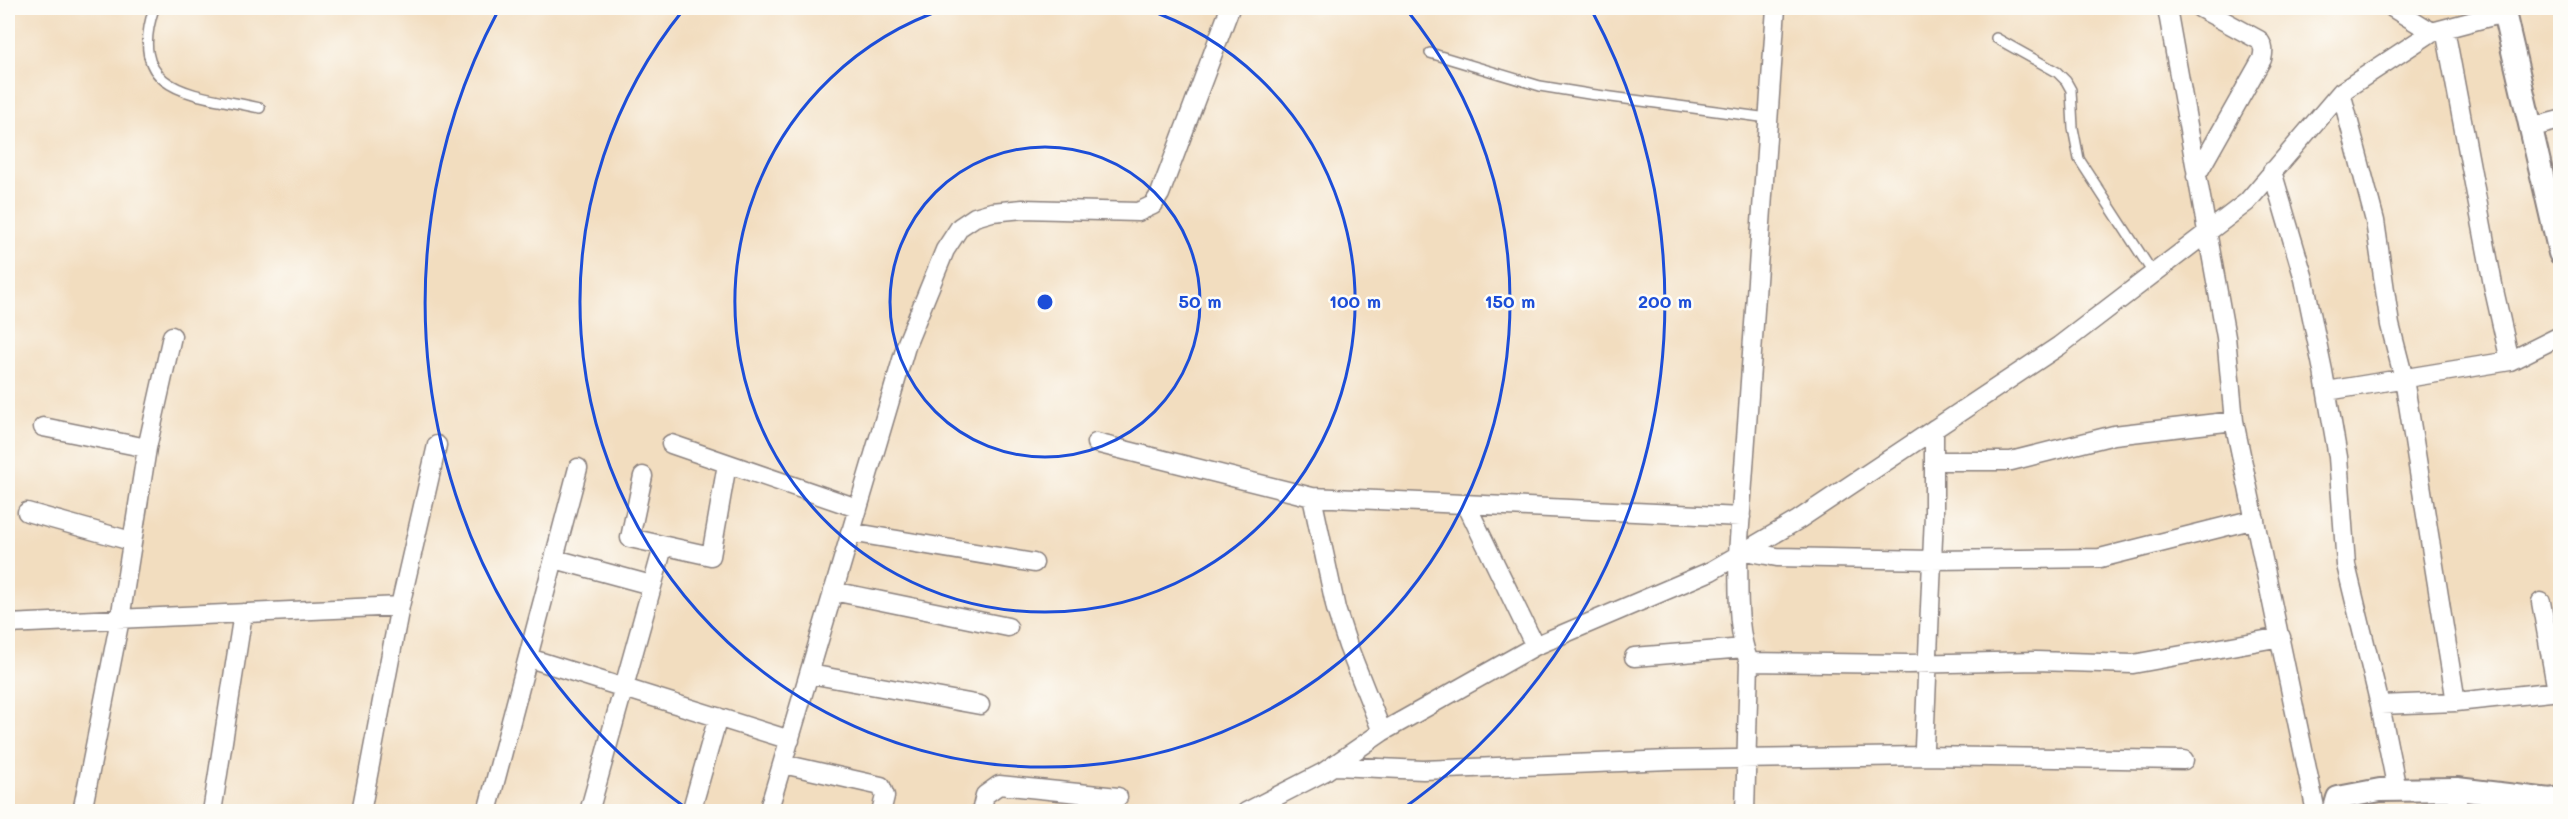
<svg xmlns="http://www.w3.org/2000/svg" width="2568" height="819" font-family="Mali,sans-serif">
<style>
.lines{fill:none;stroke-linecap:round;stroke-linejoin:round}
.service-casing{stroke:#8a807d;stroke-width:12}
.minor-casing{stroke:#8a807d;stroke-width:21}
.tertiary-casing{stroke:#8a807d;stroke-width:26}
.service{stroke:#fff;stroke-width:9}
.minor{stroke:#fff;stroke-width:18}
.tertiary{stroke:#fff;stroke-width:22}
.ring{fill:none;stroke:#1d4ed8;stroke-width:3}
.centre{fill:#1d4ed8;stroke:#fdfcf7;stroke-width:3}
.ring-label{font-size:18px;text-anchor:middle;font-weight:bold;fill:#1d4ed8;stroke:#fdfcf7;stroke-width:5;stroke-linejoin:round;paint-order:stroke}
</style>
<rect width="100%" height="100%" fill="#fdfcf7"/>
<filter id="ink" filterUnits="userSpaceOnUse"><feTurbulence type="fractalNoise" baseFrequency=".0167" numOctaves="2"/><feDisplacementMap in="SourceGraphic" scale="12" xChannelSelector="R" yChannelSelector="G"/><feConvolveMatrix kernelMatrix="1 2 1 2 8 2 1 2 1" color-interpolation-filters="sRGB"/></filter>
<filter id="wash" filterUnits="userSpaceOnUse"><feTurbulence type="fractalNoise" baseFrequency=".008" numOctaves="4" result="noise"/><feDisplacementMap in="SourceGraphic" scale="24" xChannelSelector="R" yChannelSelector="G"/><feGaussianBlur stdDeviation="1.35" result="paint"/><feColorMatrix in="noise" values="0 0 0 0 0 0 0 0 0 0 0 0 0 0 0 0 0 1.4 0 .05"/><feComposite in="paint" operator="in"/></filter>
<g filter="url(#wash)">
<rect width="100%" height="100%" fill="#f2ddbf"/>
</g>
<g filter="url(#ink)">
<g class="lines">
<defs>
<path id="service" d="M154,8C125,96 197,94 260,108
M1996,38L2057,72L2066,81L2071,90L2073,128L2079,159L2153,273
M1430,53L1540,86L1589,94L1768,118"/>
<path id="minor" d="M2167,8L2226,337L2234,421L2316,812
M2393,8L2432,32
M2445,29L2494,290L2510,361
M2341,92L2375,221L2390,325L2404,379L2456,702
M2529,128L2560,120
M2272,171L2304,279L2323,371L2338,457L2346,565L2380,705L2397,790
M2196,176L2262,59C2264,51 2264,47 2259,40L2200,8
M2327,391L2510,361L2560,336
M43,427L147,448
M1096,443L1312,497L1741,517
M671,444L857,508
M1934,461H2011L2114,435L2234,421
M643,476L630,538L711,556L727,464
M1312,497L1336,609L1348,646L1382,732
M1466,504L1535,646
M27,512L131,541
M850,532L1034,563
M1745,551L1777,557L1932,560L2100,558L2255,519
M555,559L651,585
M833,591L1008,627
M2541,602L2557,691
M8,624L400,606
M1634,657L1744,648
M529,658L790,740
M1749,662L1907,664L2036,661L2133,664L2281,637
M810,674L980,705
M2380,705L2456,702L2560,691
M1921,756L1924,747L1934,515V429
M783,764L881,786L885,796L881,812
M1336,766L1423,770L1670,760L1921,756L2184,760
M2457,789V812
M82,812L120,619L147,448L172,336
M212,812L243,613
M361,812L400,606L437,445
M487,812L578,468
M589,812L663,547
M691,812L718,717
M768,812L907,343L945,250L960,227L975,217L992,212L1023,209L1138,212L1153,205L1160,194L1230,8
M981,812L985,795L999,785L1118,797
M1246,812L1324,772L1382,732L1535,646L1711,571L1798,520L2059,346L2247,202L2341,92L2432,32L2504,13
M1745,812L1749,662C1736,629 1739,589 1738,554L1776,8"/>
<path id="tertiary" d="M2503,8L2560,253
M2334,812L2338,798L2380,790L2457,789L2551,800L2560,798"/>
</defs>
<use href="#service" class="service-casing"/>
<use href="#minor" class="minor-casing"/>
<use href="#tertiary" class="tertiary-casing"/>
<use href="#service" class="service"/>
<use href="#minor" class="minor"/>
<use href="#tertiary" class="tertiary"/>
</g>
</g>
<g class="ring">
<circle cx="1045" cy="302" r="155"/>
<path d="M1143 8A310 310 0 1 1 947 8"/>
<path d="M1406 9A465 465 0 1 1 684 9"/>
<path d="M689 810A620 620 0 0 1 498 11M1592 11A620 620 0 0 1 1401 810"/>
</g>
<circle cx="1045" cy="302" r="9" class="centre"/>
<g class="ring-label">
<text x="1200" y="308">50 m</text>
<text x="1355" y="308">100 m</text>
<text x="1510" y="308">150 m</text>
<text x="1665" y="308">200 m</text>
</g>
<rect width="2568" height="819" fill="none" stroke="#fdfcf7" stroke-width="30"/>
</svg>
